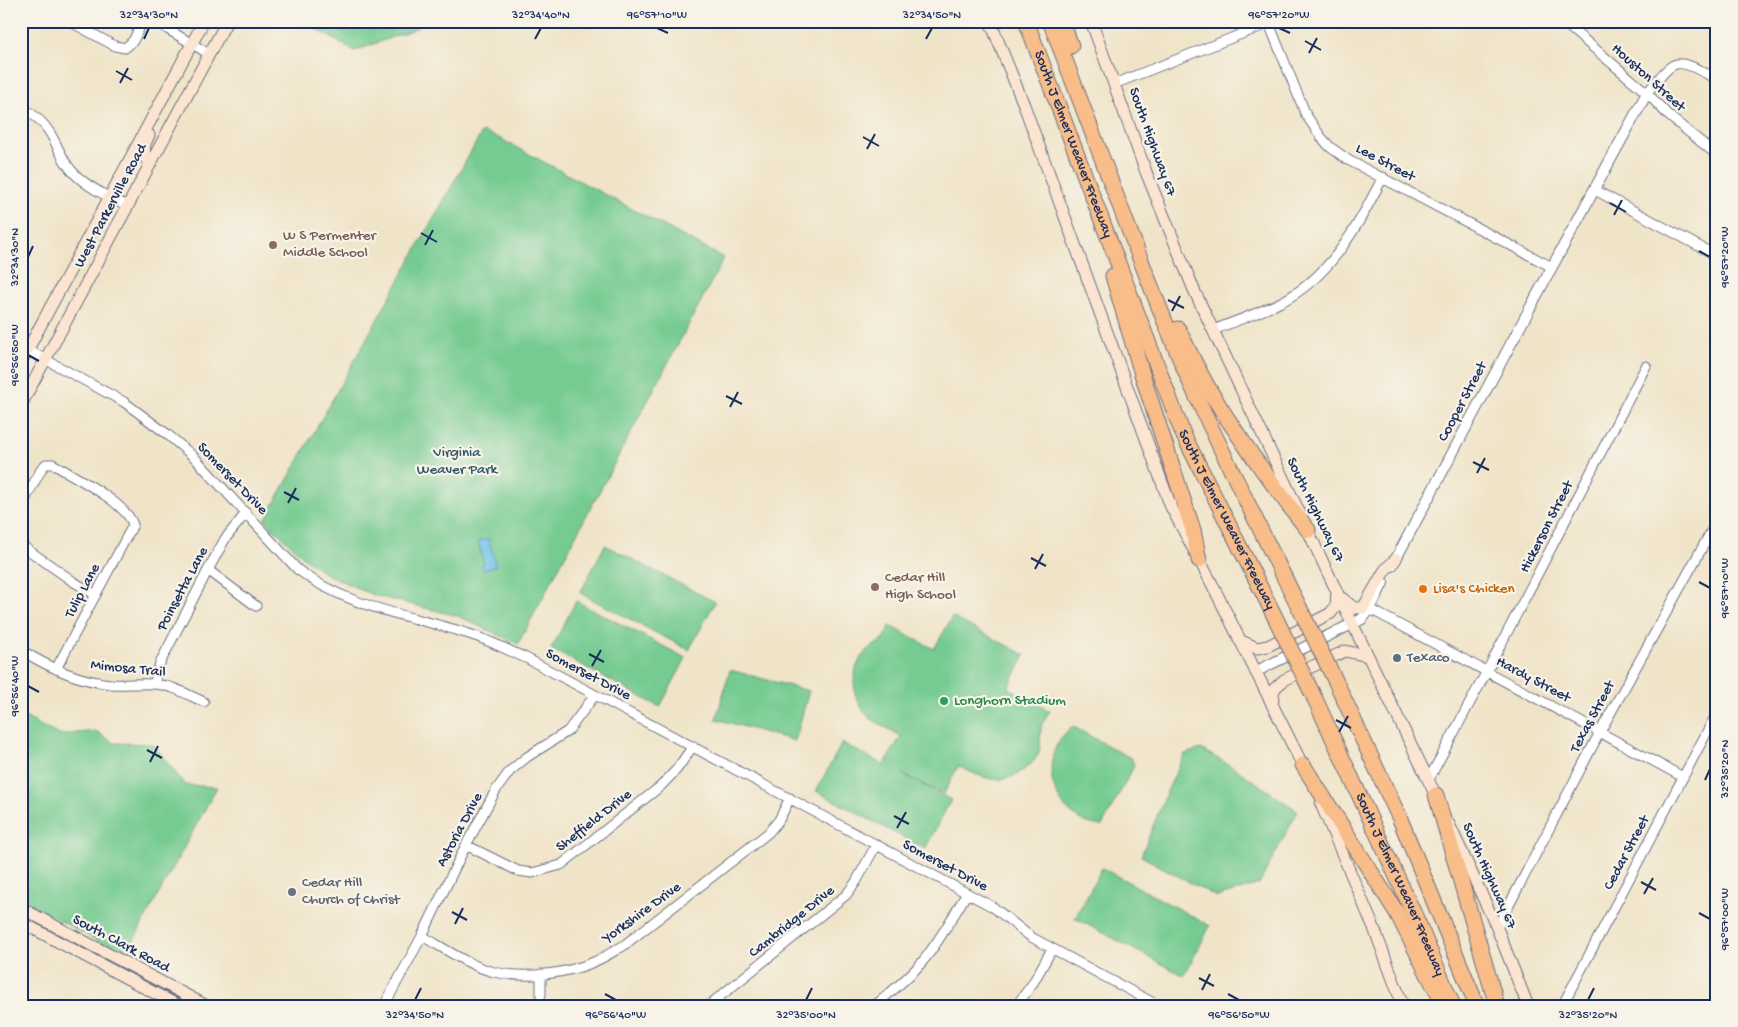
<svg xmlns="http://www.w3.org/2000/svg" width="1738" height="1027" font-family="'Gochi Hand',sans-serif">
<style>
.green{fill:#74cb91;stroke:#487d78}
.water{fill:#68c1e5;stroke:#4278a2}
.lines{fill:none;stroke-linecap:round;stroke-linejoin:round}
.minor-casing{stroke:#666e83;stroke-width:11}
.tertiary-casing{stroke:#666e83;stroke-width:12}
.secondary-casing{stroke:#666e83;stroke-width:13}
.motorway-casing{stroke:#666e83;stroke-width:17}
.minor{stroke:#fff;stroke-width:9}
.tertiary{stroke:#fff;stroke-width:10}
.secondary{stroke:#fce5d0;stroke-width:11}
.motorway{stroke:#f8bd89;stroke-width:15}
.motorway-bridge-casing{stroke:#666e83;stroke-width:17;stroke-linecap:butt}
.motorway-bridge{stroke:#f8bd89;stroke-width:15}
.ticks{fill:none;stroke:#1b2f5e;stroke-width:2}
.education-dot{fill:#8d6e63;stroke:#f7f3e8;stroke-width:2}
.food-dot{fill:#e8710a;stroke:#f7f3e8;stroke-width:2}
.service-dot{fill:#5c6f8a;stroke:#f7f3e8;stroke-width:2}
.leisure-dot{fill:#2e9e5b;stroke:#f7f3e8;stroke-width:2}
.worship-dot{fill:#6b7280;stroke:#f7f3e8;stroke-width:2}
.labels{text-anchor:middle;dominant-baseline:central;stroke-width:4.5;stroke-linejoin:round;paint-order:stroke}
.street-label{font-size:15px;fill:#1b2f5e;stroke:#f7f3e8}
.education-label{font-size:15px;fill:#785e54;stroke:#f7f3e8;text-anchor:start}
.park-label{font-size:15px;fill:#31566b;stroke:#f7f3e8}
.food-label{font-size:15px;fill:#c56008;stroke:#f7f3e8;text-anchor:start}
.service-label{font-size:15px;fill:#4e5e75;stroke:#f7f3e8;text-anchor:start}
.leisure-label{font-size:15px;fill:#27864d;stroke:#f7f3e8;text-anchor:start}
.worship-label{font-size:15px;fill:#5b616d;stroke:#f7f3e8;text-anchor:start}
.neatline{fill:none;stroke:#1b2f5e;stroke-width:2}
.ticks-label{font-size:12px;text-anchor:middle;fill:#1b2f5e}
</style>
<rect width="100%" height="100%" fill="#f7f3e8"/>
<filter id="ink" filterUnits="userSpaceOnUse"><feTurbulence type="fractalNoise" baseFrequency=".02" numOctaves="2"/><feDisplacementMap in="SourceGraphic" scale="10" xChannelSelector="R" yChannelSelector="G"/><feConvolveMatrix kernelMatrix="1 2 1 2 8 2 1 2 1" color-interpolation-filters="sRGB"/></filter>
<filter id="wash" filterUnits="userSpaceOnUse"><feTurbulence type="fractalNoise" baseFrequency=".0096" numOctaves="4" result="noise"/><feDisplacementMap in="SourceGraphic" scale="20" xChannelSelector="R" yChannelSelector="G"/><feGaussianBlur stdDeviation="1.12" result="paint"/><feColorMatrix in="noise" values="0 0 0 0 0 0 0 0 0 0 0 0 0 0 0 0 0 1.4 0 .05"/><feComposite in="paint" operator="in"/></filter>
<g filter="url(#wash)">
<rect width="100%" height="100%" fill="#f0e4c8"/>
<path class="green" d="M302,21H421L417,28L355,51Z
M482,132L497,137L724,258L518,644L458,616L373,595L326,574L303,557L265,520Z
M605,545L715,602L689,650L580,593Z
M576,601L686,658L660,707L551,649Z
M952,617L1025,655L1008,688L1050,711C1047,715 1044,720 1042,724C1039,734 1042,745 1038,755C1035,761 1028,767 1022,771C1000,787 980,777 958,766L944,794L902,774L951,800L925,849L816,791L842,743L884,765L901,736L869,718L861,707L855,694L854,682L856,668L860,659L869,648L883,640L890,626L934,649Z
M730,670L809,691L795,741L716,719Z
M21,715L59,735L96,731L113,743L153,744L185,785L217,787L125,956L21,899Z
M1072,726L1132,759L1134,766L1102,826C1096,825 1089,824 1083,821C1054,807 1042,769 1059,741C1062,736 1068,731 1072,726Z
M1201,749L1236,769L1298,811L1259,884L1217,897L1141,856L1168,789L1185,754Z
M1102,868L1210,926L1184,976L1075,918Z"/>
<path class="water" d="M489,539L496,566L483,570L481,565L484,564L478,541Z"/>
</g>
<g filter="url(#ink)">
<g class="lines">
<defs>
<path id="minor" d="M69,21L115,46L125,48L133,41L143,21
M154,21L209,54
M1268,21L1306,115L1321,137L1330,147L1348,160L1552,267
M1562,21L1647,93L1669,116L1717,155
M1114,84L1275,21
M1647,93C1677,56 1674,57 1717,79
M21,107C32,113 44,123 50,133C58,146 62,160 72,171C86,187 109,197 128,206
M1595,190L1717,256
M1213,330C1234,322 1256,314 1277,304C1330,279 1357,227 1383,177
M28,350L124,402L167,434L194,457L297,569C347,608 410,615 469,634C489,640 507,650 526,658L993,907L1031,937L1159,1006
M21,507L42,468L46,464H53C73,476 127,503 133,525L56,669
M21,545L74,582L96,595
M208,570L256,606
M1370,609L1683,777
M21,650C48,667 79,681 111,684C125,685 140,683 154,684C172,685 188,695 204,702
M154,684L160,663L208,570L225,539L246,513
M1429,779L1487,671L1646,366
M466,845L518,871L532,873L561,865L661,786L677,769L693,746
M1497,928L1600,732L1717,521
M422,936C444,948 469,966 494,972C524,979 568,974 596,961C605,957 614,951 623,946L768,833L779,820L790,798
M541,995V974
M384,1006L422,936L466,845L496,790L510,771L527,757L568,731L595,695
M708,1006L846,895L856,882L876,845
M874,1006C891,992 909,978 923,961C940,940 953,917 967,893
M1016,1006L1033,983L1052,949
M1562,1006L1717,713"/>
<path id="tertiary" d="M1392,566L1552,267L1647,93
M1255,672L1362,619L1370,609L1383,583"/>
<path id="secondary" d="M990,21L1024,105L1171,507L1211,582L1306,772
M1091,21L1146,172L1194,290L1337,592L1439,802
M149,135L145,144L144,156L150,164
M21,362L204,21
M21,405L227,21
M1343,599L1354,608H1363L1385,570L1396,559
M1239,640L1257,648L1268,646L1331,613L1336,605L1337,592
M1272,705L1274,689L1284,680L1345,651L1368,656
M1321,804L1374,928L1403,1006
M1449,824L1497,928L1528,1006
M21,908L207,1006
M21,922L179,1006"/>
<g id="motorway">
<path id="s1" d="M1026,21L1183,434L1273,613"/>
<path d="M1050,21C1095,137 1136,254 1184,368C1219,449 1260,528 1299,607"/>
<path d="M1062,21L1071,46"/>
<path d="M1113,276L1142,374L1193,530L1199,560"/>
<path d="M1178,329C1189,351 1200,375 1213,396C1242,443 1274,487 1308,530"/>
<path d="M1336,682L1400,819L1477,1006"/>
<path id="s2" d="M1315,699L1415,916L1453,1006"/>
<path d="M1303,765L1397,913L1437,992"/>
<path d="M1436,795L1497,1006"/>
</g>
</defs>
<use href="#minor" class="minor-casing"/>
<use href="#tertiary" class="tertiary-casing"/>
<use href="#secondary" class="secondary-casing"/>
<use href="#motorway" class="motorway-casing"/>
<use href="#minor" class="minor"/>
<use href="#tertiary" class="tertiary"/>
<use href="#secondary" class="secondary"/>
<use href="#motorway" class="motorway"/>
<defs>
<path id="motorway-bridge" d="M1299,607L1336,682
M1273,613L1315,699"/>
</defs>
<use href="#motorway-bridge" class="motorway-bridge-casing"/>
<use href="#motorway-bridge" class="motorway-bridge"/>
</g>
</g>
<path class="ticks" d="M657,28L668,33M1279,28L1290,33M144,39L149,28M535,39L541,28M926,39L932,28M1305,41L1321,50M1309,53L1317,38M116,71L132,80M120,83L128,68M863,137L879,146M867,149L875,134M1610,203L1626,212M1614,215L1622,200M421,233L437,242M425,245L433,230M1699,251L1710,257M28,257L33,246M1168,300L1184,308M1172,311L1180,296M28,355L39,361M726,396L742,404M730,407L738,392M1473,462L1489,470M1477,473L1485,458M284,492L299,500M288,503L296,488M1031,558L1046,566M1035,569L1043,554M1699,582L1710,588M589,654L604,662M592,666L601,650M28,686L39,692M1336,720L1351,728M1339,732L1348,716M147,750L162,758M150,762L158,746M1705,780L1710,769M894,816L909,824M897,828L906,812M1641,882L1656,890M1644,894L1653,878M452,912L467,920M1699,913L1710,919M455,924L463,908M1199,978L1214,986M1202,990L1210,974M605,994L616,1000M1228,994L1239,1000M415,1000L421,988M806,1000L812,988M1588,1000L1594,988"/>
<g class="education-dot">
<circle cx="273" cy="245" r="5"/>
<circle cx="875" cy="587" r="5"/>
</g>
<circle class="food-dot" cx="1423" cy="589" r="5"/>
<circle class="service-dot" cx="1397" cy="658" r="5"/>
<circle class="leisure-dot" cx="944" cy="701" r="5"/>
<circle class="worship-dot" cx="292" cy="892" r="5"/>
<g class="labels">
<g class="street-label">
<text transform="translate(1648 78) rotate(42)">Houston Street</text>
<text transform="translate(1152 142) rotate(70)">South Highway 67</text>
<text stroke="none"><textPath href="#s1" startOffset="132">South J Elmer Weaver Freeway</textPath></text>
<text transform="translate(1385 163) rotate(28)">Lee Street</text>
<text transform="translate(111 206) rotate(-62)">West Parkerville Road</text>
<text transform="translate(1463 402) rotate(-62)">Cooper Street</text>
<text transform="translate(232 479) rotate(46)">Somerset Drive</text>
<text transform="translate(1315 510) rotate(64)">South Highway 67</text>
<text stroke="none"><textPath href="#s1" startOffset="538">South J Elmer Weaver Freeway</textPath></text>
<text transform="translate(1547 527) rotate(-63)">Hickerson Street</text>
<text transform="translate(183 589) rotate(-62)">Poinsetta Lane</text>
<text transform="translate(83 591) rotate(-62)">Tulip Lane</text>
<text transform="translate(128 669) rotate(6)">Mimosa Trail</text>
<text transform="translate(588 675) rotate(28)">Somerset Drive</text>
<text transform="translate(1533 680) rotate(28)">Hardy Street</text>
<text transform="translate(1593 717) rotate(-62)">Texas Street</text>
<text transform="translate(594 821) rotate(-38)">Sheffield Drive</text>
<text transform="translate(460 830) rotate(-62)">Astoria Drive</text>
<text transform="translate(1627 853) rotate(-62)">Cedar Street</text>
<text transform="translate(945 866) rotate(28)">Somerset Drive</text>
<text transform="translate(1489 876) rotate(66)">South Highway 67</text>
<text stroke="none"><textPath href="#s2" startOffset="204">South J Elmer Weaver Freeway</textPath></text>
<text transform="translate(642 913) rotate(-36)">Yorkshire Drive</text>
<text transform="translate(792 922) rotate(-39)">Cambridge Drive</text>
<text transform="translate(121 944) rotate(28)">South Clark Road</text>
</g>
<g class="education-label">
<text x="283" y="236">W S Permenter<tspan x="283" dy="17">Middle School</tspan></text>
<text x="885" y="578">Cedar Hill<tspan x="885" dy="17">High School</tspan></text>
</g>
<g class="park-label">
<text x="457" y="453">Virginia<tspan x="457" dy="17">Weaver Park</tspan></text>
</g>
<g class="food-label">
<text x="1433" y="589">Lisa's Chicken</text>
</g>
<g class="service-label">
<text x="1407" y="658">Texaco</text>
</g>
<g class="leisure-label">
<text x="954" y="701">Longhorn Stadium</text>
</g>
<g class="worship-label">
<text x="302" y="883">Cedar Hill<tspan x="302" dy="17">Church of Christ</tspan></text>
</g>
</g>
<rect width="1738" height="1027" fill="none" stroke="#f7f3e8" stroke-width="55"/>
<rect x="28" y="28" width="1682" height="972" class="neatline"/>
<g class="ticks-label">
<text x="149" y="18">32°34'30"N</text>
<text x="541" y="18">32°34'40"N</text>
<text x="657" y="18">96°57'10"W</text>
<text x="932" y="18">32°34'50"N</text>
<text x="1279" y="18">96°57'20"W</text>
<text transform="translate(1724 257) rotate(-90)" y="4">96°57'20"W</text>
<text transform="translate(14 257) rotate(-90)" y="4">32°34'30"N</text>
<text transform="translate(14 355) rotate(-90)" y="4">96°56'50"W</text>
<text transform="translate(1724 588) rotate(-90)" y="4">96°57'10"W</text>
<text transform="translate(14 686) rotate(-90)" y="4">96°56'40"W</text>
<text transform="translate(1724 769) rotate(-90)" y="4">32°35'20"N</text>
<text transform="translate(1724 919) rotate(-90)" y="4">96°57'00"W</text>
<text x="415" y="1018">32°34'50"N</text>
<text x="616" y="1018">96°56'40"W</text>
<text x="806" y="1018">32°35'00"N</text>
<text x="1239" y="1018">96°56'50"W</text>
<text x="1588" y="1018">32°35'20"N</text>
</g>
</svg>
